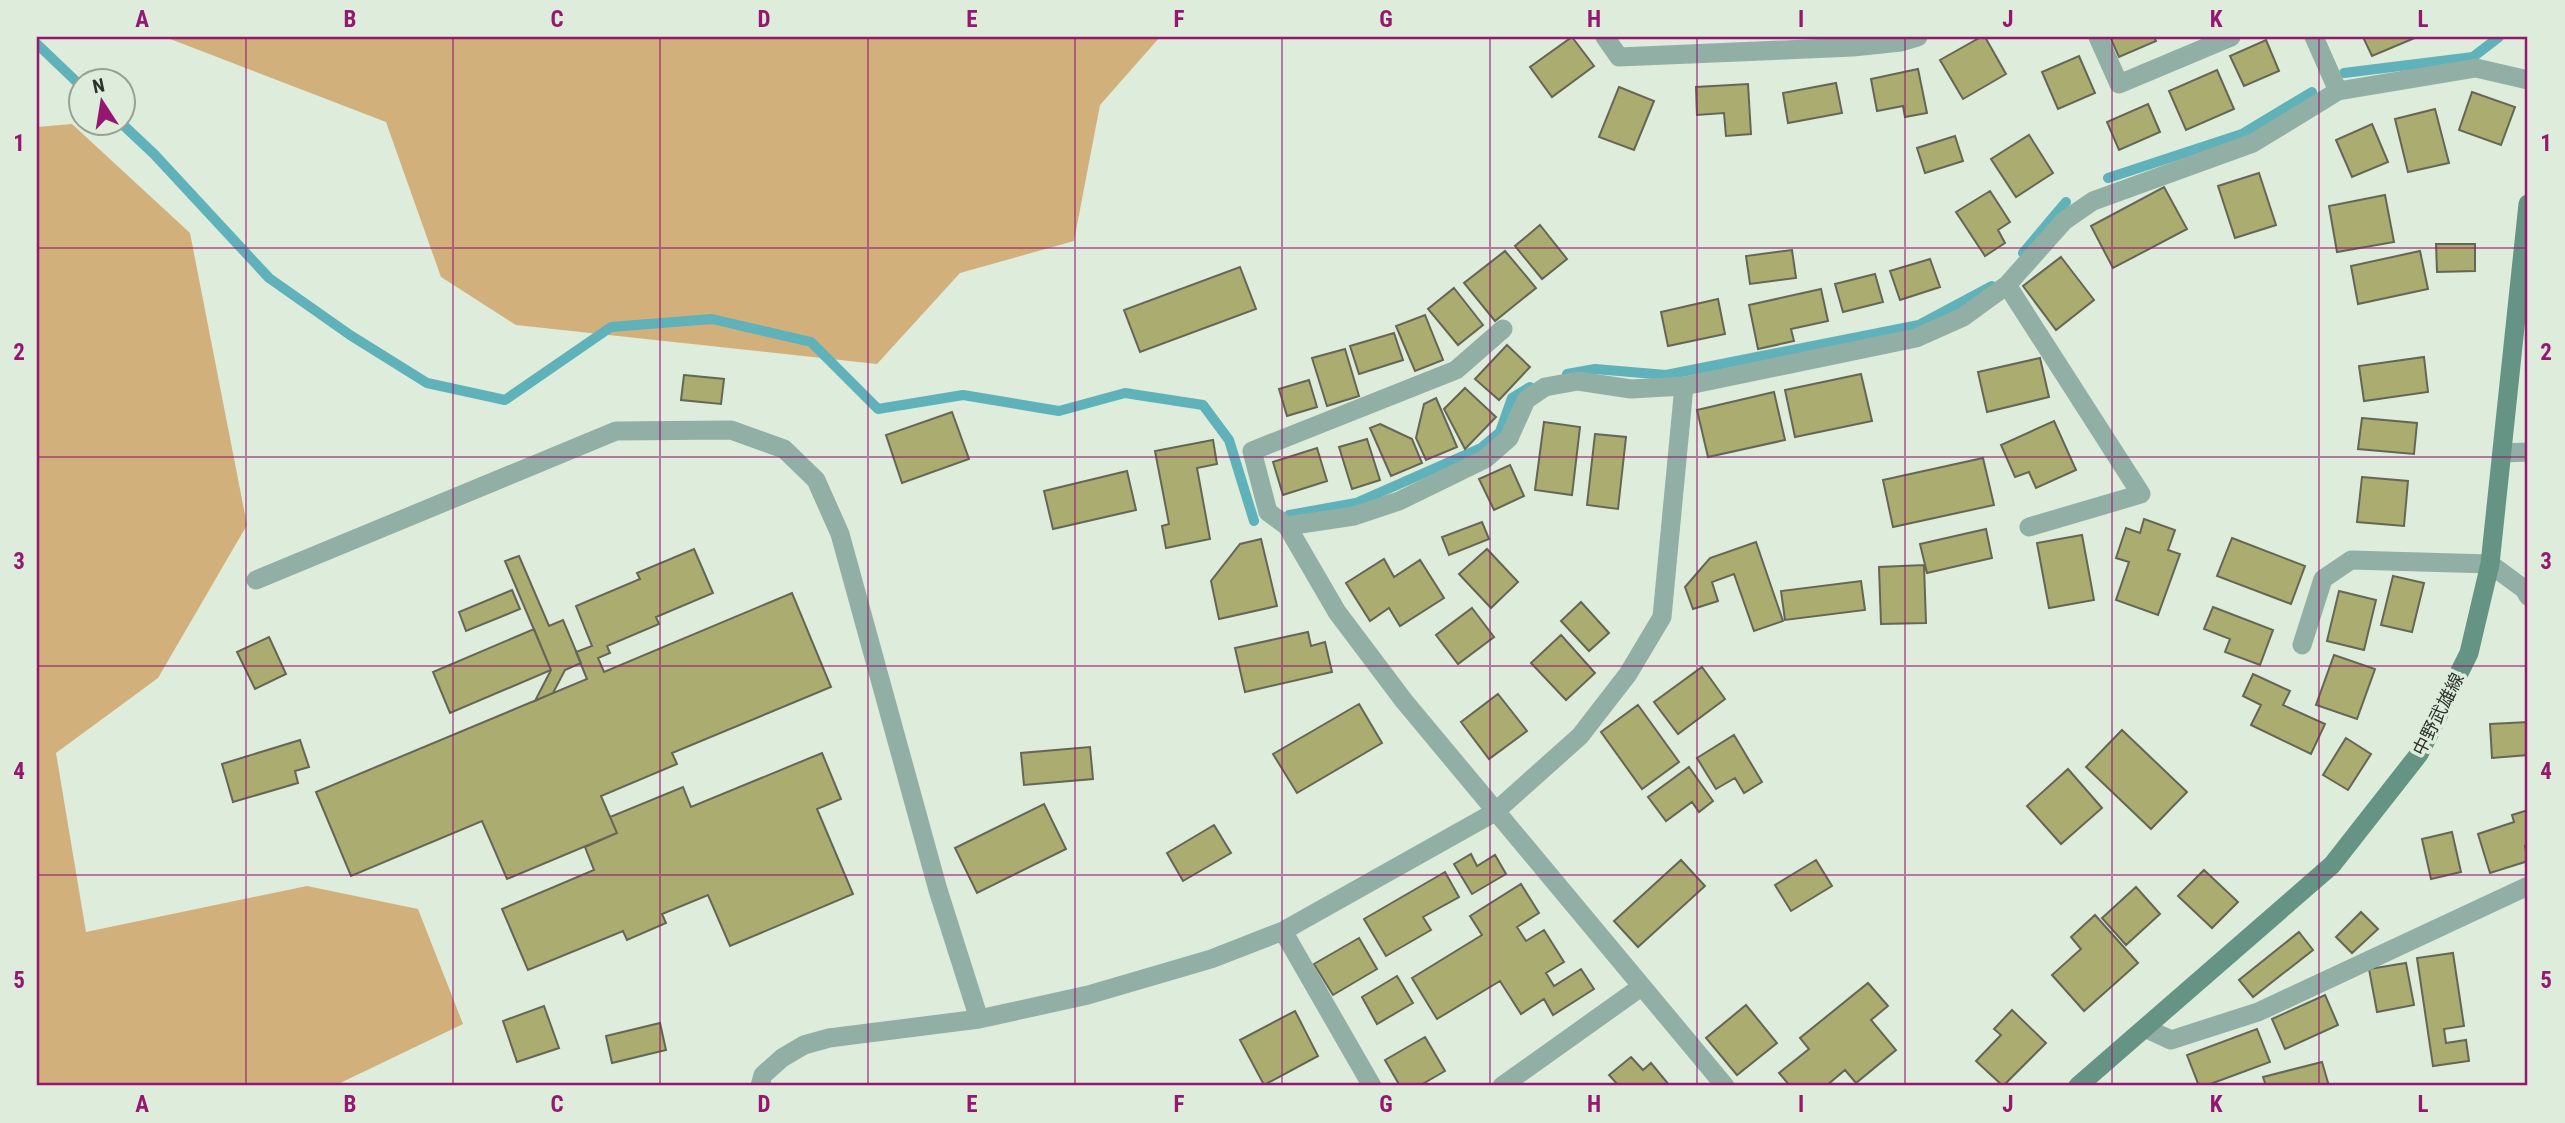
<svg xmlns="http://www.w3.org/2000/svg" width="2565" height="1123" font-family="'Roboto Condensed','Noto Sans JP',sans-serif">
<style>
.green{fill:#d2b07c}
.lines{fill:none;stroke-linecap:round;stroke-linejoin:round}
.stream{stroke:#5fb1ba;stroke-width:10}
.building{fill:#abac70;stroke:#656655;stroke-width:2}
.minor{stroke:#91afa5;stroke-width:19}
.tertiary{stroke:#91afa5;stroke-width:19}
.secondary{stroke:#659485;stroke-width:19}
.grid{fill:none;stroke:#951770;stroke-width:2;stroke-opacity:0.55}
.labels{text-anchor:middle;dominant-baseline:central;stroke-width:7;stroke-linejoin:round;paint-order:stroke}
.street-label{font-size:18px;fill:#2d322c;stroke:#ddecdb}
.neatline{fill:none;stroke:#951770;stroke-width:2.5}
.grid-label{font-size:23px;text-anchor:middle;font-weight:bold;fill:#951770}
</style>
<rect width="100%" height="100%" fill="#ddecdb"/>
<path class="green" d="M165,37H1160L1100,105L1074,241L960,273L877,364L516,325L441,277L386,122Z
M72,124L190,233L247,525L158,678L56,753L86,932L307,886L418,909L463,1024L334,1086H37V127Z"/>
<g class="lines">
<path class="stream" d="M37,44L80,85
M2344,73L2473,57L2499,37
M120,122L154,154L269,278L350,335L427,383L505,400L611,327L712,319L811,342L878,409L963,395L1059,411L1125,393L1203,405L1229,440L1254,521
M2108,178L2242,134L2312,92
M2023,253L2066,202
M1567,374L1595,369L1666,375L1919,325L1992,286
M1289,515L1356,503L1481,448L1500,432L1512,398L1530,387"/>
</g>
<path class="building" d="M1572,37L1594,66L1552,97L1530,67Z
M1981,37H1985L2006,74L1963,99L1940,60Z
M2110,37H2154L2156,41L2119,57Z
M2363,37H2417L2372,56Z
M2266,40L2279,71L2244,86L2230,56Z
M2079,56L2095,93L2058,109L2042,72Z
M1918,69L1927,113L1905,117L1903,106L1877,111L1871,79Z
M2217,70L2234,109L2186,130L2169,91Z
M1836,83L1842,113L1788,123L1783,93Z
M1748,84L1751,134L1726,136L1724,113L1697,115L1696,87Z
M1619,87L1654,101L1634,150L1599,137Z
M2472,92L2515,107L2501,145L2459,130Z
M2148,104L2160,132L2119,150L2107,122Z
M2435,109L2449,163L2408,172L2395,119Z
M2372,124L2388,162L2352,177L2336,140Z
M2029,135L2053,173L2016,197L1991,159Z
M1955,136L1963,161L1925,173L1917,148Z
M2259,173L2276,225L2235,238L2218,186Z
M2164,187L2187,229L2113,268L2091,226Z
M1990,191L2010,222L1998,230L2005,243L1985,256L1956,212Z
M2385,195L2394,242L2337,252L2329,206Z
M1540,225L1567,259L1542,279L1515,246Z
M2436,244H2475V271L2437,272Z
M1792,250L1796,278L1750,284L1746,256Z
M1505,251L1536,288L1495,321L1464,283Z
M2420,251L2428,289L2358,304L2351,266Z
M2061,257L2094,300L2056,330L2023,286Z
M1930,259L1940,287L1900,300L1890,271Z
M1240,267L1256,309L1140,352L1124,310Z
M1875,274L1883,302L1843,312L1835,284Z
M1454,288L1483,325L1458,345L1428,309Z
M1821,289L1828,321L1791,329L1794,341L1758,349L1749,305Z
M1718,299L1725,334L1668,346L1661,312Z
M1425,315L1443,360L1415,371L1396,326Z
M1394,333L1403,360L1359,374L1350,346Z
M1507,345L1530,367L1499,400L1475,379Z
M1345,349L1359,396L1327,406L1312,358Z
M2424,357L2428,392L2364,401L2359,366Z
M2040,358L2049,397L1987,412L1978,372Z
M1861,374L1872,421L1795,437L1785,390Z
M684,375L724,379L721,404L681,400Z
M1309,380L1317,407L1287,416L1279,389Z
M1465,388L1496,417L1465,449L1444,409Z
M1774,392L1785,440L1708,457L1697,410Z
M1436,398L1457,447L1426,460L1416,438L1424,404Z
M952,412L969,459L902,483L886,435Z
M2362,418L2417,423L2414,454L2358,449Z
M2054,421L2076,470L2036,488L2029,472L2015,477L2001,445Z
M1544,422L1580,427L1572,495L1535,490Z
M1380,424L1412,439L1422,463L1391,476L1370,428Z
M1595,434L1626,437L1618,509L1587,505Z
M1367,439L1380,480L1352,489L1339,447Z
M1213,440L1217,464L1197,468L1210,539L1166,548L1162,526L1169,524L1155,451Z
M1317,448L1327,481L1283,495L1273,462Z
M1983,458L1994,505L1893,527L1883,480Z
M1510,465L1524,496L1494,510L1479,479Z
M1127,471L1136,510L1053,529L1044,491Z
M2362,477L2408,481L2404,526L2357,522Z
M2144,519L2175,530L2168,550L2180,554L2158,615L2116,600L2129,562L2116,558L2126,528L2140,533Z
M1482,522L1489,539L1449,555L1442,537Z
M1986,529L1992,558L1927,573L1920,544Z
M2082,535L2094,600L2049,608L2037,543Z
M2232,538L2305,566L2291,604L2217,576Z
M1261,539L1277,606L1219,619L1211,581L1240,544Z
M1756,542L1783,621L1754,631L1734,574L1712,582L1718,601L1693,609L1685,587L1710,558Z
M694,549L713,593L656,617L659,624L607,646L610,653L598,658L604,672L792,593L831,687L672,753L677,764L601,796L617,833L507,879L482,821L351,876L316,792L587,679L576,652L592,646L576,606L640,579L637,573Z
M1487,549L1518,582L1491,608L1459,574Z
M519,556L549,626L563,620L581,663L565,670L553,693L535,701L551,670L505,561Z
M1384,559L1394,577L1420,560L1444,598L1400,626L1389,608L1370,621L1346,583Z
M1924,565L1926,623L1881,624L1879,567Z
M2393,576L2424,583L2412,632L2381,625Z
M1861,581L1865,610L1785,620L1781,591Z
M512,590L520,609L466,631L459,612Z
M2339,591L2376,600L2364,650L2327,641Z
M1581,602L1609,633L1589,651L1561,621Z
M2213,607L2273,630L2260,665L2225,652L2230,639L2204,629Z
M1472,608L1494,637L1458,664L1436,635Z
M534,629L551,670L450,713L433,672Z
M1308,632L1311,646L1325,642L1332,672L1245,692L1235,648Z
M1561,635L1595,673L1566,700L1531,663Z
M269,637L286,674L255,689L237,652Z
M2334,655L2375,669L2357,719L2316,705Z
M1702,667L1725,699L1678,734L1654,702Z
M2253,674L2290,691L2283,705L2325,724L2311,754L2251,725L2261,705L2243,696Z
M1498,694L1527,731L1489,759L1461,722Z
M1359,704L1382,743L1297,793L1273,754Z
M1638,705L1679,762L1642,789L1601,732Z
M2528,722V755L2492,758L2490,724Z
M2122,730L2187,792L2151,829L2086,767Z
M1734,735L1762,782L1744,793L1735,778L1716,789L1697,758Z
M2346,738L2371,754L2348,790L2323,775Z
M300,740L309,767L295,771L298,783L233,802L222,764Z
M1090,747L1093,779L1024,785L1021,753Z
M822,753L841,799L817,809L853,894L730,946L708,895L662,914L666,923L627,940L623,931L528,970L502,909L594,870L585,847L617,833L610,817L683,787L691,807Z
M1689,767L1713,801L1699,812L1692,802L1666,821L1648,797Z
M2068,769L2102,808L2061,844L2027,806Z
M1044,804L1066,849L977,893L955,848Z
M2528,810V845L2525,846L2528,861L2490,873L2478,834L2514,822L2512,815Z
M1214,825L1231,853L1183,881L1167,853Z
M2452,832L2461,872L2431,879L2422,839Z
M1471,854L1477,866L1495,855L1506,874L1472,894L1454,864Z
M1681,860L1705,886L1638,947L1614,921Z
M1816,860L1832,886L1791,911L1775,885Z
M2204,870L2238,902L2212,928L2178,896Z
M1445,872L1459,897L1423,917L1431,930L1386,956L1364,919Z
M1521,884L1539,913L1517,927L1526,941L1544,930L1564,962L1546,973L1554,986L1581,969L1594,989L1553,1015L1544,999L1521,1014L1500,981L1437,1019L1412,978L1482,935L1470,916Z
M2136,887L2160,914L2126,945L2102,918Z
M2361,912L2378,929L2352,953L2336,937Z
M2095,915L2138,963L2084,1011L2052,975L2081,949L2071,937Z
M2299,932L2313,950L2253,997L2239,980Z
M1359,938L1377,969L1333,995L1314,964Z
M2453,953L2464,1026L2444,1029L2446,1043L2466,1040L2469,1061L2433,1066L2417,958Z
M2406,963L2414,1005L2377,1012L2369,969Z
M1397,976L1413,1003L1377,1024L1362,997Z
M1868,983L1888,1006L1871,1020L1896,1050L1856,1083L1845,1070L1826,1086H1790L1779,1073L1809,1049L1800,1038Z
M2325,995L2338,1025L2285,1049L2272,1019Z
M1746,1005L1777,1043L1737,1075L1706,1038Z
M544,1006L559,1048L517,1062L503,1021Z
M2012,1010L2046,1043L2003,1086L1976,1061L2001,1035L1994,1029Z
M1295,1011L1318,1056L1264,1085L1240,1040Z
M660,1023L666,1050L612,1063L606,1036Z
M2257,1029L2270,1062L2205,1086H2199L2187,1055Z
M1425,1037L1445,1071L1419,1086H1400L1385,1060Z
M1631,1057L1643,1070L1651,1063L1670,1086H1619L1609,1075Z
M2322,1062L2329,1086H2266L2263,1077Z"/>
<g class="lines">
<path class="minor" d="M1605,37L1619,57L1853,47L1901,42L1918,37
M2098,37L2119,84L2231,37
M2314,37L2338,91
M2007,285L2141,494L2029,527
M1503,329L1456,370L1252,451L1268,512L1287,526L1337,612L1404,701L1725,1086
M1287,526L1354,516L1399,501L1485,459L1509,438L1526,400L1545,387L1578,381L1631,389L1684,386
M256,580L616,431L731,430L784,449L816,480L840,534L938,890L979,1019
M2302,645L2323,579L2351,560L2490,564L2524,589L2528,596
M1283,931L1372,1086
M2145,1028L2171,1040L2258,1012L2528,886
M760,1086L763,1075L782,1058L804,1045L829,1038L979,1019L1088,995L1211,959L1283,931L1495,812L1580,736L1628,674L1662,617L1684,386L1916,338L1963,317L2007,285L2064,221L2093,201L2253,143L2338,91L2476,68L2528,80
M1502,1086L1641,987"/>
<path class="tertiary" d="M2503,453L2528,452"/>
<path class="secondary" d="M2078,1086L2332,865L2419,754L2469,653L2490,564L2528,204"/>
</g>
<path class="grid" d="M246,37V1086M453,37V1086M660,37V1086M868,37V1086M1075,37V1086M1282,37V1086M1490,37V1086M1697,37V1086M1905,37V1086M2112,37V1086M2319,37V1086M37,248H2528M37,457H2528M37,666H2528M37,875H2528"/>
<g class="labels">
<g class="street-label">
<text transform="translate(2438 714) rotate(-63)">中野武雄線</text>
</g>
</g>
<rect width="2565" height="1123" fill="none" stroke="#ddecdb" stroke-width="77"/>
<g transform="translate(102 102) rotate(348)"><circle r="33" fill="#ddecdb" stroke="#97a295" stroke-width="2"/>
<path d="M0-5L12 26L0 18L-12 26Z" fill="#951770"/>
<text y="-10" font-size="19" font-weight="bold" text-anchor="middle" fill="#2d322c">N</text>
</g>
<rect x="38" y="38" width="2488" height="1046" class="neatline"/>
<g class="grid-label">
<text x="142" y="27">A</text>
<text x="350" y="27">B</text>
<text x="557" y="27">C</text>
<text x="764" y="27">D</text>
<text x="972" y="27">E</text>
<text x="1179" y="27">F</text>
<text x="1386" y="27">G</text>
<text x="1594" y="27">H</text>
<text x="1801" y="27">I</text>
<text x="2008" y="27">J</text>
<text x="2216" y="27">K</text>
<text x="2423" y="27">L</text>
<text x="19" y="151">1</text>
<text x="2546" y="151">1</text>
<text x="19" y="360">2</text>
<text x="2546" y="360">2</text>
<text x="19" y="569">3</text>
<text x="2546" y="569">3</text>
<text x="19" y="779">4</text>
<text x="2546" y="779">4</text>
<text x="19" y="988">5</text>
<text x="2546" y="988">5</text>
<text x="142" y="1112">A</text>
<text x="350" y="1112">B</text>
<text x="557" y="1112">C</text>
<text x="764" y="1112">D</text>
<text x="972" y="1112">E</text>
<text x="1179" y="1112">F</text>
<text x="1386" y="1112">G</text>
<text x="1594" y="1112">H</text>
<text x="1801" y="1112">I</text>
<text x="2008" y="1112">J</text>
<text x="2216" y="1112">K</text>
<text x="2423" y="1112">L</text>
</g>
</svg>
